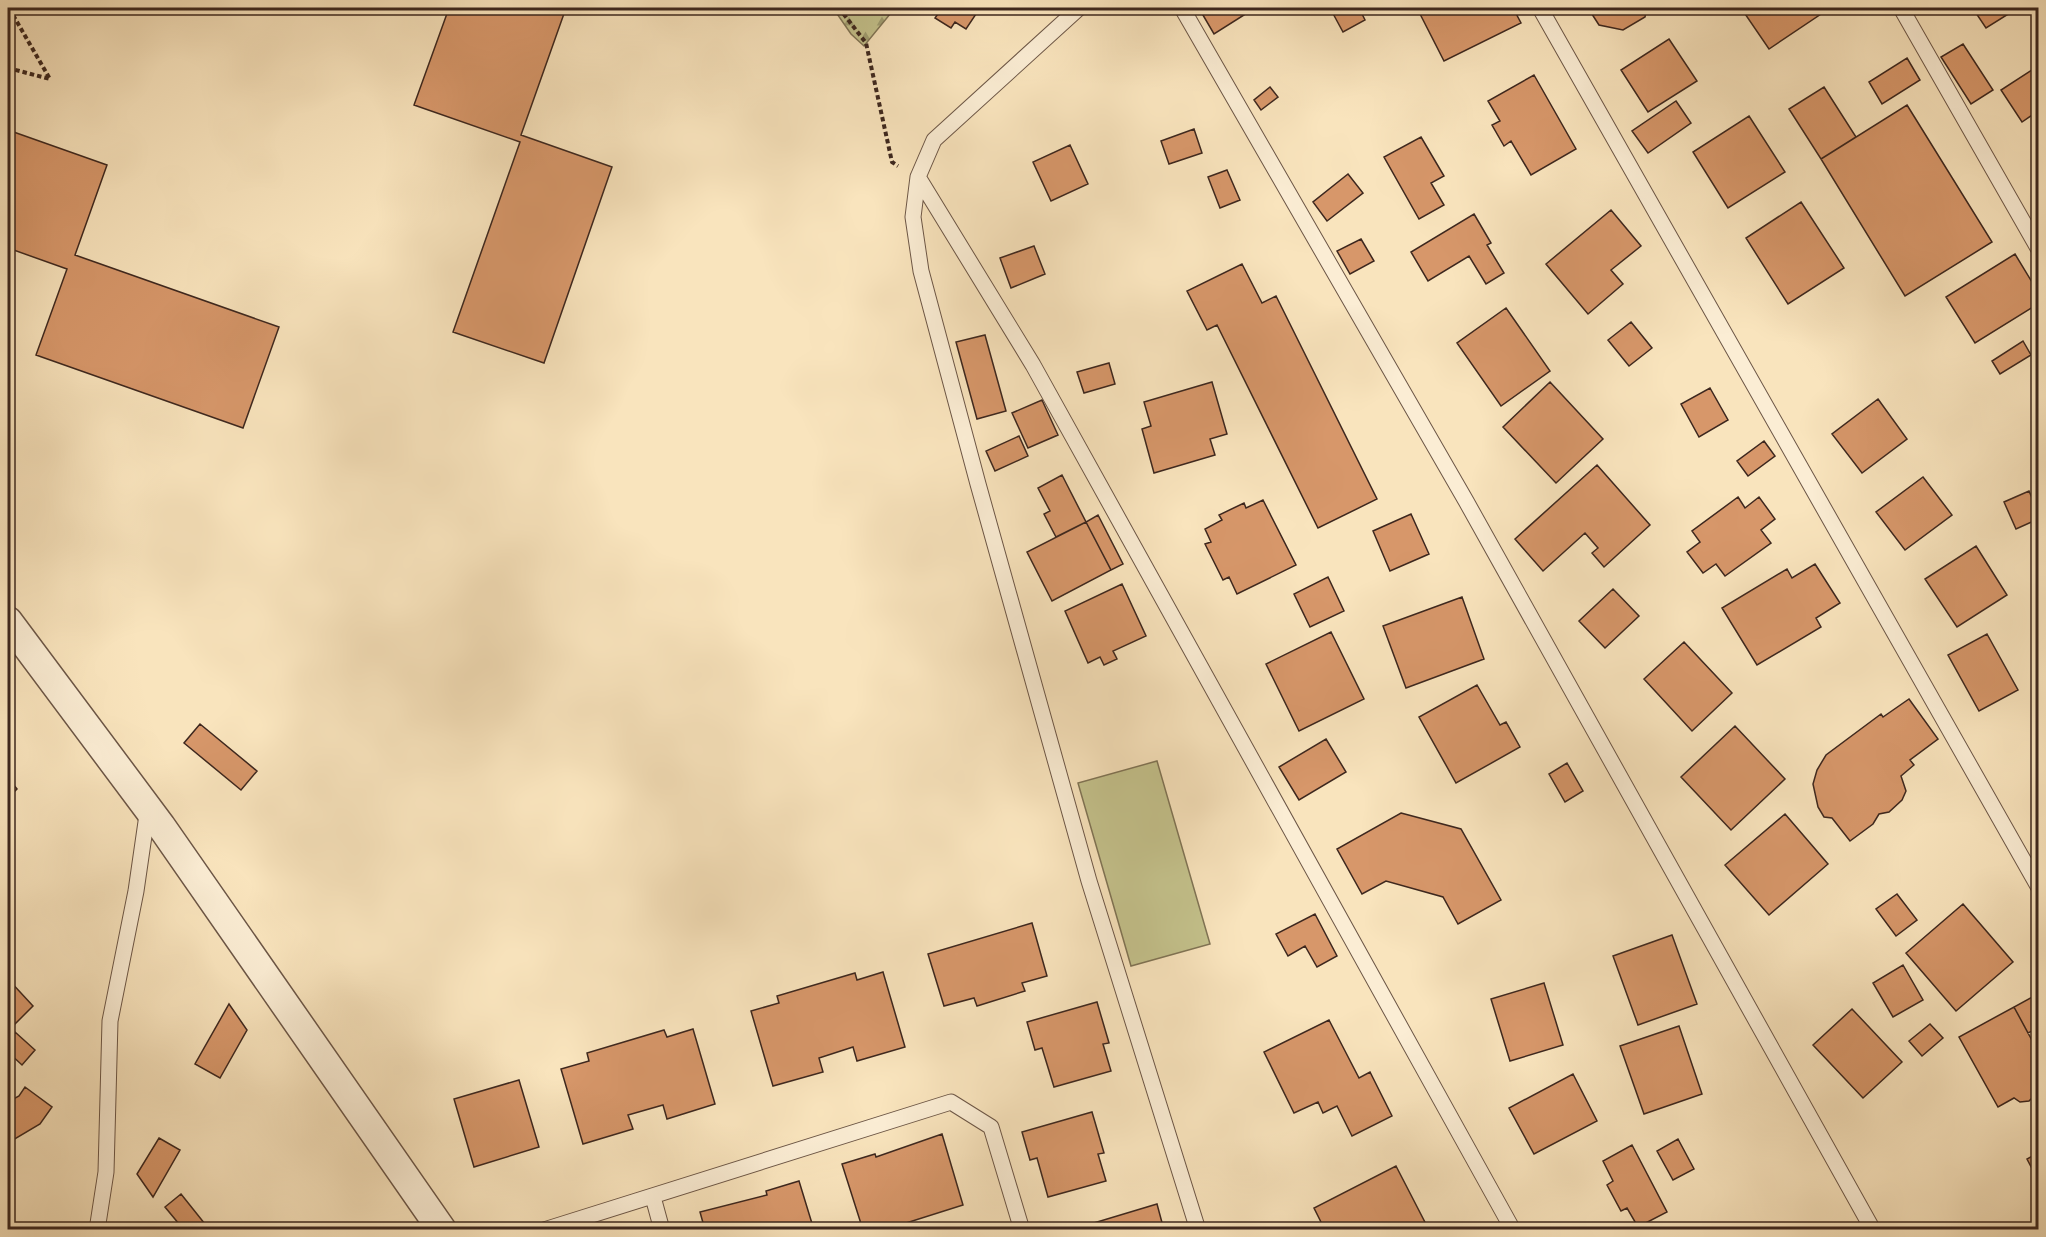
<svg xmlns="http://www.w3.org/2000/svg" width="2046" height="1237" font-family="'Old Standard TT',serif">
<style>
.forest{fill:url(#forest-firs);stroke:#807455;stroke-width:1.5}
.pitch{fill:#c4c28c;stroke:#807455;stroke-width:1.5}
.building{fill:#d7976a;stroke:#3d271e;stroke-width:1.5}
.lines{fill:none;stroke-linecap:round;stroke-linejoin:round}
.lane-casing{stroke:#6c5646;stroke-width:17}
.street-casing{stroke:#6c5646;stroke-width:31}
.path{stroke:#3d271e;stroke-width:4;stroke-dasharray:4.5 3;stroke-linecap:butt}
.lane{stroke:#fbedd4;stroke-width:15}
.street{stroke:#fbedd4;stroke-width:28}
</style>
<defs>
<pattern id="forest-firs" width="22" height="20" patternUnits="userSpaceOnUse" patternTransform="scale(1.5)"><rect width="22" height="20" fill="#c4c28c"/><path d="M5 1l3.5 6h-7zM16 11l3.5 6h-7z" fill="#a09e72"/></pattern>
</defs>
<rect width="100%" height="100%" fill="#f9e4bd"/>
<filter id="stains"><feTurbulence type="fractalNoise" baseFrequency=".00333" numOctaves="4"/><feColorMatrix values="0 0 0 0 .2 0 0 0 0 .09 0 0 0 0 .02 0 0 0 .5 -.17"/></filter>
<radialGradient id="worn" r=".72"><stop offset=".6" stop-color="#630" stop-opacity="0"/><stop offset="1" stop-color="#630" stop-opacity=".3"/></radialGradient>
<path class="forest" d="M833,8H895L864,46L851,34Z"/>
<path class="pitch" d="M1157,761L1210,944L1131,966L1078,783Z"/>
<path class="building" d="M449,8H566L521,135L612,167L544,363L453,332L520,142L414,105Z
M934,8H980L966,29L955,22L951,28L935,18L940,11Z
M1204,8H1239L1244,15L1214,34L1200,10Z
M1330,8H1359L1365,20L1343,32Z
M1417,8H1513L1521,23L1444,61Z
M1588,8H1647L1645,17L1623,30L1599,25Z
M1741,8H1830L1769,49Z
M1963,8H2018L1986,28L1974,10L1968,14Z
M1669,39L1697,81L1648,112L1621,70Z
M1963,44L1993,90L1971,104L1941,57Z
M1907,58L1920,80L1882,104L1869,82Z
M2038,66V111L2022,122L2001,90Z
M1534,75L1576,149L1531,175L1511,141L1504,146L1492,125L1500,121L1488,101Z
M1270,87L1278,97L1261,110L1254,100Z
M1824,87L1856,137L1821,159L1789,109Z
M1676,101L1691,123L1648,153L1632,131Z
M1907,105L1992,242L1905,296L1821,159Z
M1749,116L1785,172L1728,208L1693,152Z
M1194,129L1202,153L1169,164L1161,141Z
M8,130L107,165L75,255L279,327L243,428L36,355L67,269L8,248Z
M1421,137L1444,176L1431,183L1444,205L1419,219L1384,157Z
M1070,145L1088,184L1051,201L1033,162Z
M1227,170L1240,200L1220,208L1208,177Z
M1348,174L1363,193L1327,221L1313,202Z
M1801,202L1844,268L1788,304L1746,238Z
M1611,210L1641,246L1611,270L1623,284L1588,314L1546,264Z
M1474,214L1491,243L1487,245L1504,273L1486,284L1469,256L1428,281L1411,252Z
M1361,239L1374,261L1350,274L1337,251Z
M1034,246L1045,274L1011,288L1000,258Z
M2015,254L2038,292V304L1975,343L1946,297Z
M1242,264L1262,303L1276,296L1377,499L1318,528L1217,325L1207,330L1187,291Z
M1506,308L1550,371L1501,406L1457,343Z
M1631,322L1652,348L1629,366L1608,340Z
M985,335L1006,411L977,419L956,342Z
M2023,341L2031,355L2000,374L1992,361Z
M1109,363L1115,384L1084,393L1077,372Z
M1212,382L1227,434L1210,439L1215,455L1154,473L1142,429L1151,426L1144,402Z
M1550,382L1603,439L1556,483L1503,427Z
M1710,388L1728,420L1699,437L1681,404Z
M1878,399L1907,439L1862,473L1832,434Z
M1042,400L1058,435L1028,448L1012,413Z
M1019,436L1028,456L995,471L986,451Z
M1764,441L1775,456L1748,476L1737,461Z
M1597,465L1650,525L1604,567L1592,553L1598,548L1585,533L1543,571L1515,539Z
M1062,475L1086,522L1056,537L1044,514L1050,511L1038,488Z
M1923,477L1952,515L1905,550L1876,512Z
M2029,491L2038,512V519L2016,529L2004,502Z
M1738,497L1745,508L1759,497L1775,519L1761,530L1771,543L1725,576L1716,564L1703,573L1687,552L1700,542L1692,531Z
M1263,500L1296,565L1237,594L1229,577L1223,580L1205,544L1211,542L1205,529L1222,520L1219,515L1244,503L1246,508Z
M1411,514L1429,554L1390,571L1373,531Z
M1098,515L1123,564L1111,570L1086,522Z
M1086,522L1111,570L1052,601L1027,552Z
M1976,546L2007,595L1957,627L1925,579Z
M1815,564L1840,603L1816,618L1821,627L1757,665L1722,608L1787,569L1792,578Z
M1328,577L1344,611L1310,627L1294,594Z
M1122,584L1146,636L1113,651L1117,659L1104,665L1100,657L1088,663L1065,611Z
M1613,589L1639,616L1605,648L1579,621Z
M1462,597L1484,659L1406,688L1383,626Z
M1331,632L1364,699L1299,731L1266,664Z
M1987,634L2018,690L1979,711L1948,655Z
M1684,642L1732,693L1692,731L1644,679Z
M1477,685L1500,725L1506,722L1520,747L1456,783L1419,717Z
M1909,699L1938,739L1910,760L1914,765L1901,776L1906,791L1902,800L1889,812L1879,814L1873,824L1850,841L1832,818L1824,817L1818,807L1813,784L1817,770L1826,755L1881,714L1883,717Z
M200,724L257,771L241,790L184,743Z
M1735,726L1785,779L1731,830L1681,777Z
M1326,739L1346,772L1299,800L1279,767Z
M1567,763L1583,791L1565,802L1549,774Z
M8,778L17,789L8,798Z
M1401,813L1461,829L1501,900L1458,924L1443,897L1386,881L1362,894L1337,849Z
M1785,814L1828,864L1769,915L1725,865Z
M1897,894L1917,920L1896,936L1876,909Z
M1963,904L2013,962L1956,1011L1906,953Z
M1315,914L1337,956L1317,967L1305,946L1288,956L1276,934Z
M1032,923L1047,976L1022,983L1025,991L977,1006L974,998L944,1006L928,954Z
M1672,935L1697,1004L1638,1025L1613,956Z
M1903,965L1923,1000L1893,1017L1873,983Z
M883,972L905,1047L857,1061L853,1047L819,1058L823,1072L773,1086L751,1011L779,1003L777,996L855,973L857,980Z
M8,979L33,1006L8,1031Z
M1544,983L1563,1045L1510,1061L1491,999Z
M2038,994V1028L2028,1033L2014,1007Z
M1097,1002L1109,1043L1103,1044L1111,1071L1054,1087L1042,1048L1035,1050L1027,1022Z
M229,1004L247,1030L220,1078L195,1064Z
M2014,1007L2034,1044H2038V1085L2034,1088L2035,1095L2029,1101L2020,1102L2014,1098L1998,1107L1959,1037Z
M1852,1009L1902,1062L1863,1098L1813,1045Z
M1329,1020L1359,1078L1370,1072L1392,1116L1352,1136L1337,1106L1323,1113L1318,1102L1294,1113L1264,1052Z
M1930,1024L1943,1038L1922,1056L1909,1041Z
M1679,1026L1702,1094L1644,1114L1620,1046Z
M693,1029L715,1104L667,1119L663,1105L628,1115L633,1129L583,1144L561,1069L589,1061L587,1053L664,1030L667,1037Z
M15,1032L35,1050L22,1065L8,1052V1040Z
M1573,1074L1597,1121L1534,1154L1509,1108Z
M519,1080L539,1147L474,1167L454,1099Z
M25,1087L52,1107L40,1124L8,1143V1102L19,1096Z
M1092,1112L1104,1153L1098,1154L1106,1181L1048,1197L1037,1158L1030,1160L1022,1132Z
M942,1134L963,1205L884,1230H863L842,1164L875,1154L876,1157Z
M159,1138L180,1150L153,1197L137,1174Z
M1678,1139L1694,1169L1673,1180L1657,1151Z
M1632,1145L1667,1212L1638,1227L1627,1208L1621,1211L1607,1185L1613,1181L1603,1161Z
M2038,1153V1180L2027,1159Z
M1396,1166L1429,1230H1325L1314,1208Z
M799,1181L814,1230H705L700,1212L767,1195L766,1191Z
M181,1194L209,1229V1230H184L165,1207Z
M1157,1204L1164,1230H1088L1087,1225Z"/>
<g class="lines">
<defs>
<path id="lane" d="M1079,8L934,140L918,177L1033,365L1513,1230
M1182,8L1466,501L1873,1230
M1540,8L2038,886
M1901,8L2038,248
M918,177L913,217L921,271L978,484L1089,881L1198,1230
M653,1197L662,1230
M97,1230L106,1172L110,1021L136,891L148,808
M544,1230L951,1102L991,1127L1022,1230"/>
<path id="street" d="M8,621L161,826L442,1230"/>
</defs>
<use href="#lane" class="lane-casing"/>
<use href="#street" class="street-casing"/>
<path class="path" d="M839,8L866,43L892,162L898,166
M8,68L50,79L9,8"/>
<use href="#lane" class="lane"/>
<use href="#street" class="street"/>
</g>
<rect width="2046" height="1237" fill="none" stroke="#f9e4bd" stroke-width="30"/>
<rect x="9" y="9" width="2028" height="1219" fill="none" stroke="#3d271e" stroke-width="3"/>
<rect x="15" y="15" width="2016" height="1207" fill="none" stroke="#3d271e" stroke-width="1.5"/>
<rect width="100%" height="100%" filter="url(#stains)"/>
<rect width="100%" height="100%" fill="url(#worn)"/>
</svg>
